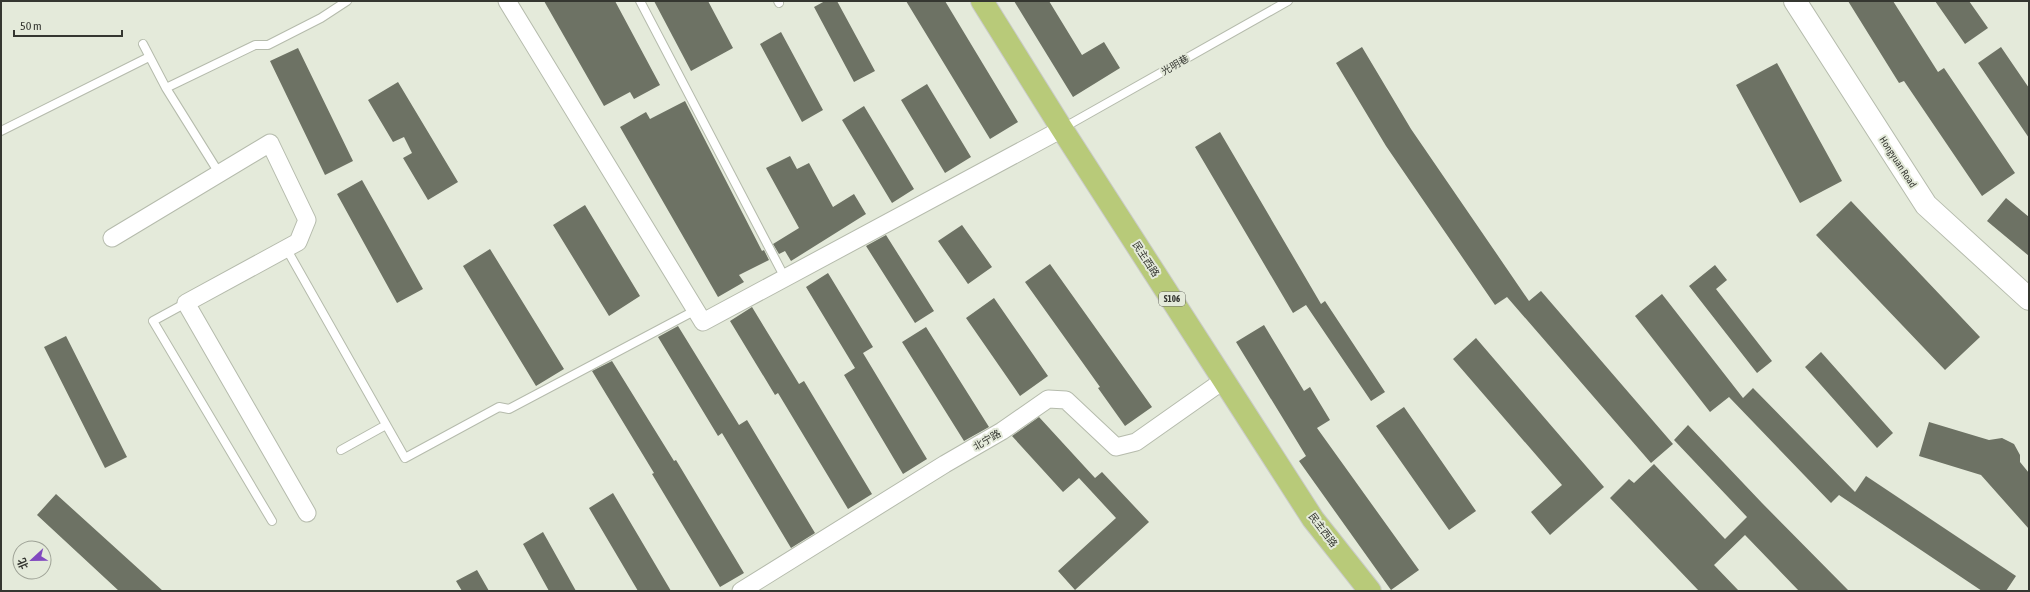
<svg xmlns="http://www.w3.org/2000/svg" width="2030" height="592" font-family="'Asap Condensed','Noto Sans SC',sans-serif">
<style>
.building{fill:#6d7264}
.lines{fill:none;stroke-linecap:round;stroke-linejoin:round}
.service-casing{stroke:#b5bbac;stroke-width:10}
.minor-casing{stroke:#b5bbac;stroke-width:19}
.secondary-casing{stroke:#b5bbac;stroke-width:24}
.primary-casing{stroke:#cacbc9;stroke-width:24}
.service{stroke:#fff;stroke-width:8}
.minor{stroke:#fff;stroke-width:17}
.secondary{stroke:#fff;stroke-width:22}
.primary{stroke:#b8ca79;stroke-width:22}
.labels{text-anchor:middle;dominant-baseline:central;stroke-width:4;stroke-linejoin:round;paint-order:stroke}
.shield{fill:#e4eada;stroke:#6a6d64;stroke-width:1}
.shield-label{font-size:9px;font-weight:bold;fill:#353731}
.street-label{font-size:10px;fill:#353731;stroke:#e4eada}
</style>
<rect width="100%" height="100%" fill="#e4eada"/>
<path class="building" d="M544,1H615L660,85L634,99L630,92L604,106Z
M654,1H708L733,48L691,71Z
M825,1H837L875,71L854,82L814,7Z
M906,1H945L1018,122L990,139Z
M1014,1H1049L1082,55L1104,42L1120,68L1073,97Z
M1848,1H1893L1938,72L1944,68L2015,173L1982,196L1904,81L1899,83Z
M1935,1H1969L1988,28L1965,44Z
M781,32L823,110L802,122L760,44Z
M1362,47L1411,129L1529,301L1541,291L1673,444L1651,463L1507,297L1495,305L1386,146L1336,63Z
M2001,47L2029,88V138L1978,63Z
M298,48L353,161L325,175L270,61Z
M1777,63L1842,181L1800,203L1736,85Z
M398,82L458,182L428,200L403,158L412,153L404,137L393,142L368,100Z
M927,84L971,157L945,173L901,100Z
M685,101L762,251L764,250L769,260L739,275L744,282L718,297L620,127L646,112L650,119Z
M864,106L914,189L892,203L842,120Z
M1220,132L1321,304L1325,301L1385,392L1371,401L1306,305L1293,313L1195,147Z
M790,156L797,169L809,163L833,207L854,194L866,214L791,261L785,251L779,254L773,244L799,228L766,168Z
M362,180L423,289L397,303L337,194Z
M2006,198L2029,217V256L1987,221Z
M1851,201L1980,337L1945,370L1816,235Z
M585,205L640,296L609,316L553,225Z
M962,225L992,267L968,284L938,241Z
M886,235L934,311L915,323L866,246Z
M490,249L564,369L536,386L463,266Z
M1050,264L1152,407L1125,426L1098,388L1100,387L1025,282Z
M1715,265L1727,280L1716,289L1772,361L1757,373L1689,286Z
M828,273L873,347L863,353L927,459L903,474L844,375L855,368L806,287Z
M1662,294L1743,398L1753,388L1855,492L1866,476L2016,576L2006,591H1982L1839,495L1831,503L1729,397L1710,412L1635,316Z
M994,298L1048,376L1020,396L966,318Z
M752,307L799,384L804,381L872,494L848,509L778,393L775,395L730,321Z
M1264,325L1304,391L1310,387L1330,420L1317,428L1419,570L1391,590L1299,461L1306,456L1236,342Z
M678,326L739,425L747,420L815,533L791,548L722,433L718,436L658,337Z
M926,327L989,427L964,441L902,342Z
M66,336L127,457L105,468L44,347Z
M1476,338L1604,487L1550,535L1531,512L1562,485L1453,359Z
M1821,352L1893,433L1877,448L1805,367Z
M612,361L674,461L676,460L744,573L720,587L652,474L654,473L592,371Z
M1404,407L1476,511L1449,530L1376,426Z
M1039,417L1095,478L1102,472L1149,522L1075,590L1058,571L1116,518L1079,478L1063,492L1012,436Z
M1929,422L1989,440L2002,438L2014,444L2020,455V462L2029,473V529L1981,475L1919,456Z
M1688,425L1762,503L1849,591H1799L1745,535L1714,565L1739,591H1699L1610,498L1629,479L1634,483L1654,464L1725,539L1747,517L1674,440Z
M613,493L671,591H638L589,508Z
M56,494L163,591H119L37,515Z
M543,532L576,591H549L523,544Z
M477,570L489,591H462L456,581Z"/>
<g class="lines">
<defs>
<path id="service" d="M640,1L785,278
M778,1L779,3
M143,44L166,88L219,173
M166,88L255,45H268L321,18L347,1
M1063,128L1288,1
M1,131L149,57
M286,248L405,458L499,407L509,409L696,310
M186,303L153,321L272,521
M341,450L386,425"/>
<path id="minor" d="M507,1L703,322L1062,129
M112,238L270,143L307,220L298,242L186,303L307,513
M741,591L945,464L1002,431L1048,399L1066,400L1116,447L1136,442L1224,380"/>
<path id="secondary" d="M1795,1L1926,205L2029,299"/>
<path id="primary" d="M982,1L1062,129L1313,519L1370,591"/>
</defs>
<use href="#service" class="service-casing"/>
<use href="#minor" class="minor-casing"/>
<use href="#secondary" class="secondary-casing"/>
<use href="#primary" class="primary-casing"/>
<use href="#service" class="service"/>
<use href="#minor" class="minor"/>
<use href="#secondary" class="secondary"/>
<use href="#primary" class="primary"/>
</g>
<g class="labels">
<rect class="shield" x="1159" y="292" width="26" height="14" rx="3"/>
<g class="shield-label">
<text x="1172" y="299">S106</text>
</g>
<g class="street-label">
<text transform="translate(1175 65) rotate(-30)">光明巷</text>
<text transform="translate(1898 162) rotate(57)">Hongyuan Road</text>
<text transform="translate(1146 259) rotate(57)">民主西路</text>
<text transform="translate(987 440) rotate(-30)">北宁路</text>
<text transform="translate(1323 530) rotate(53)">民主西路</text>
</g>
</g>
<rect width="2030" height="592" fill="none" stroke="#353731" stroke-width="4"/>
<g transform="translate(32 560) rotate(248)"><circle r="19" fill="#e4eada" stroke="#9ea296"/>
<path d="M0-3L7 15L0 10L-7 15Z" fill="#8149bf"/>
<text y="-6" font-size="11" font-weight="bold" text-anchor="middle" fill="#353731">北</text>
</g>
<path d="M14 30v6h108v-6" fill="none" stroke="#353731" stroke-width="2"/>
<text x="20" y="30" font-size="12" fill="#353731" stroke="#e4eada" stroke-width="3" paint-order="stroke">50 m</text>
</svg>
